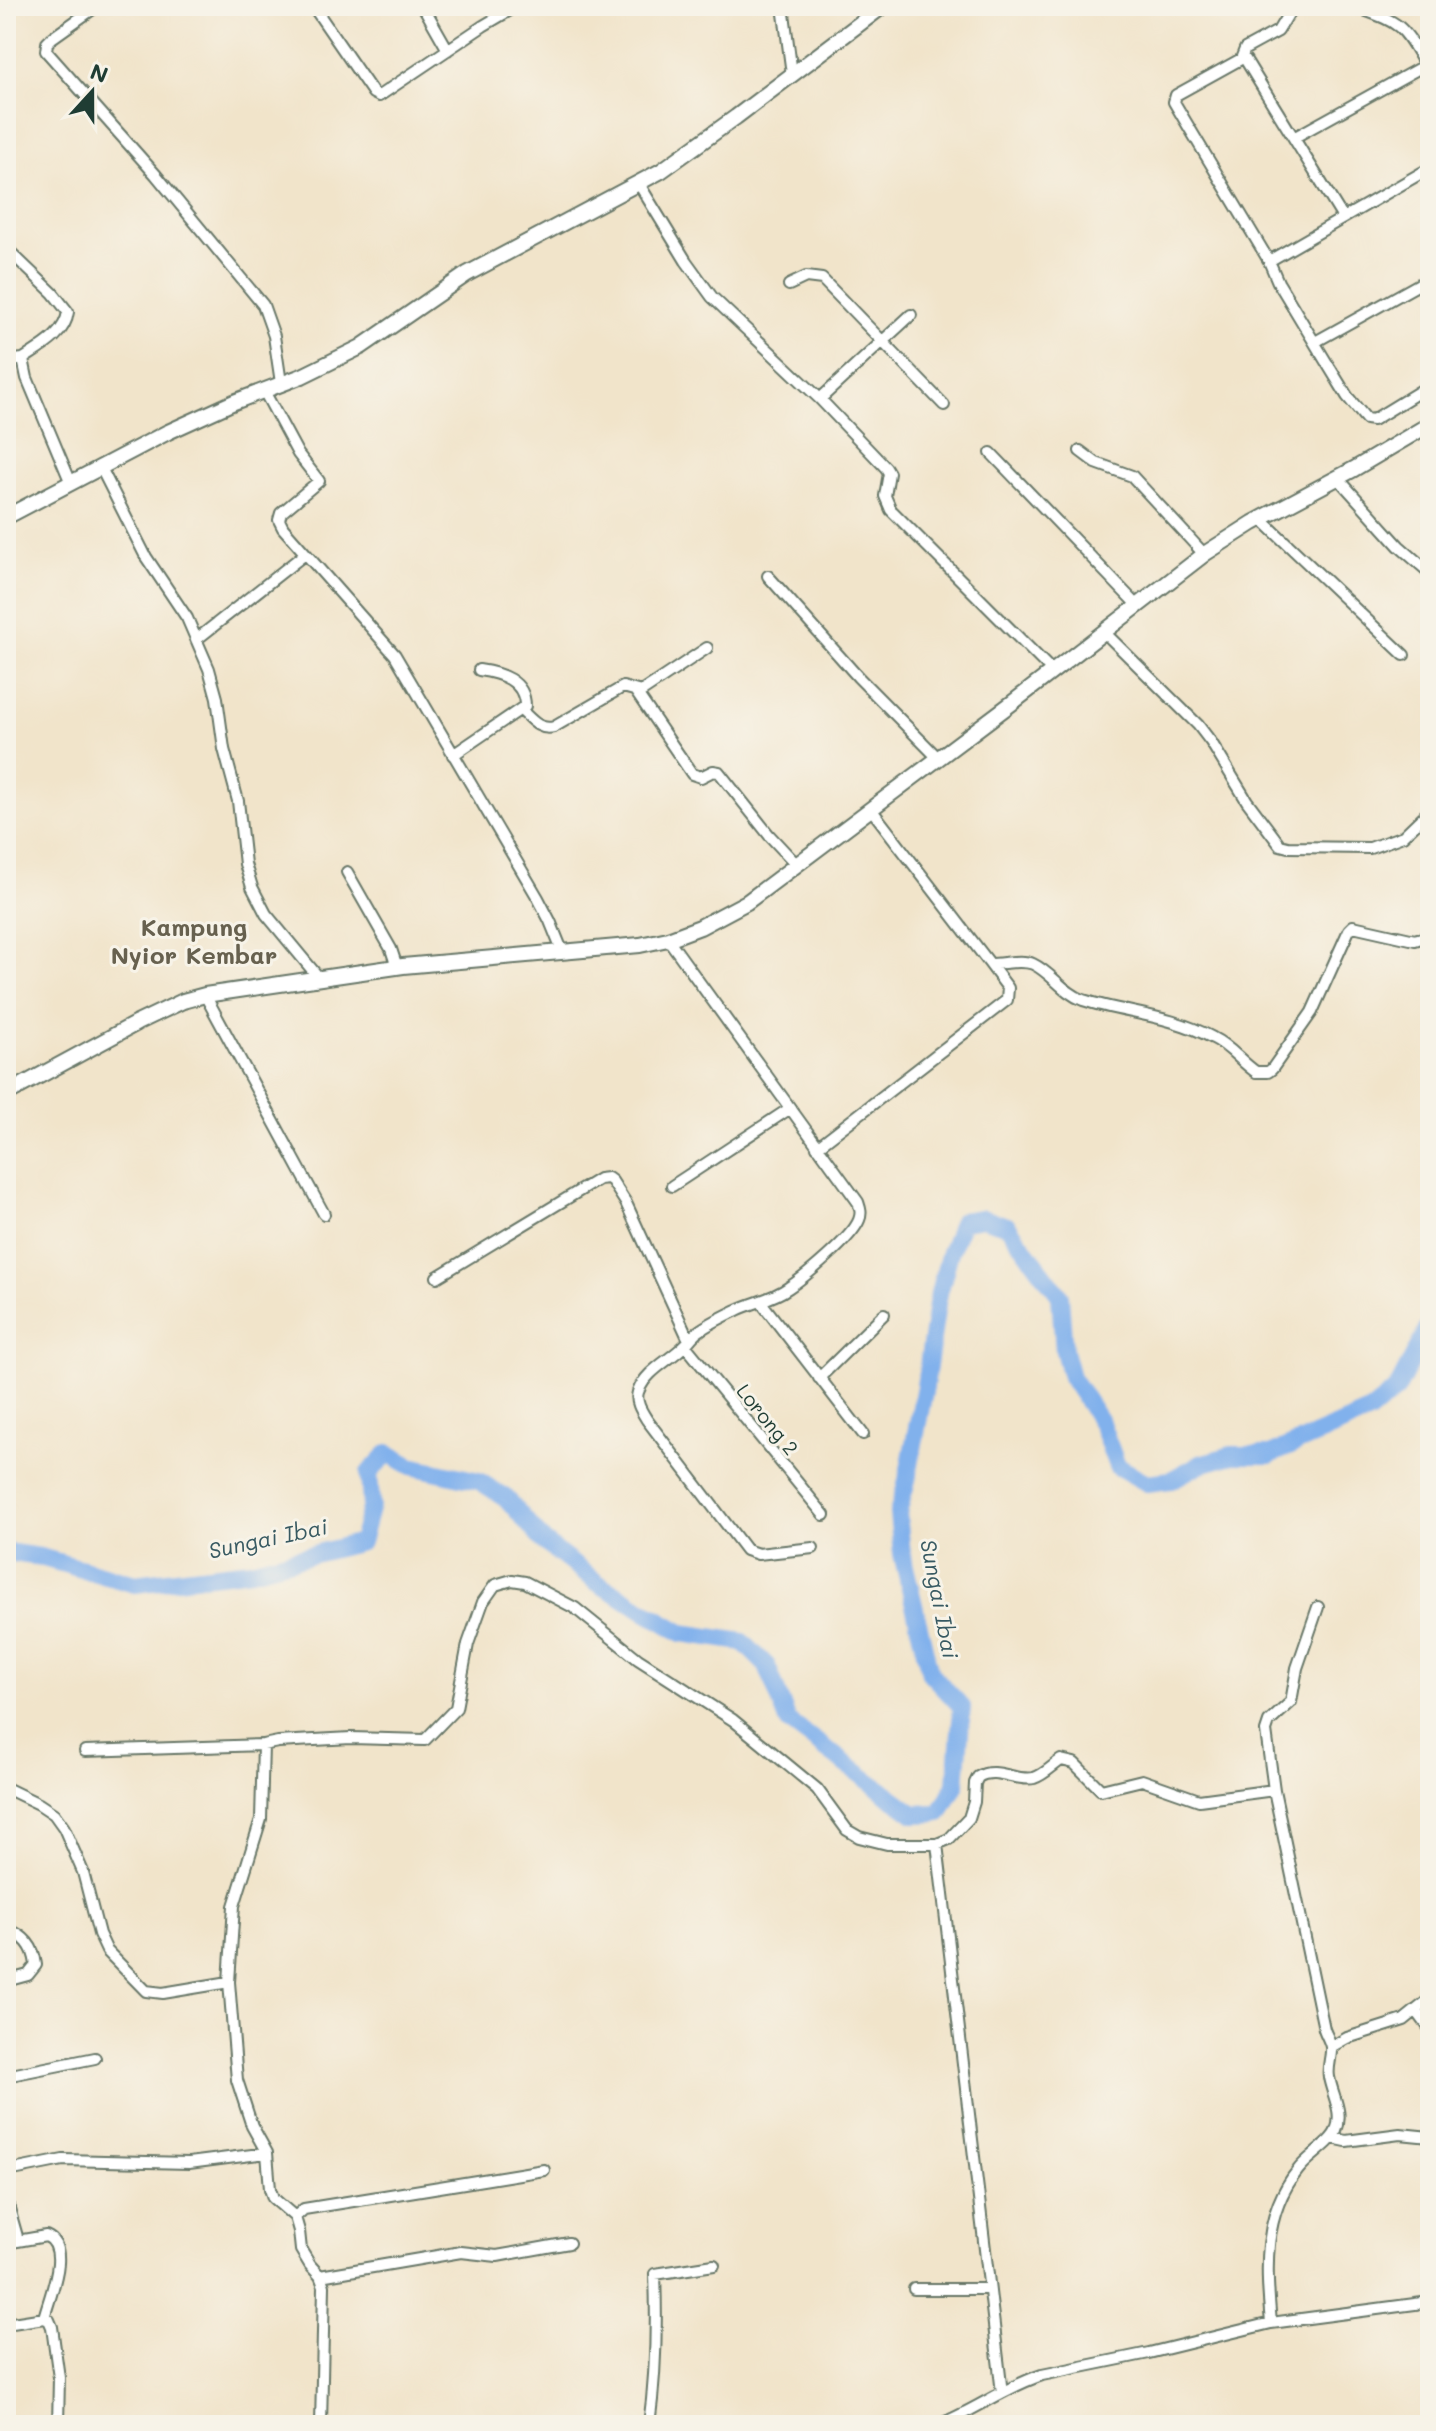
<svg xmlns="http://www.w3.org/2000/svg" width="1436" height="2431" font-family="Mali,sans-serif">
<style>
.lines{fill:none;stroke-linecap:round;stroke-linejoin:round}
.river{stroke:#81b1ec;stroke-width:18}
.street-casing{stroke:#687768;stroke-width:14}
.secondary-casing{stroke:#687768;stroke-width:18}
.street{stroke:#fff;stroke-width:10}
.secondary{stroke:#fff;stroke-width:14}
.labels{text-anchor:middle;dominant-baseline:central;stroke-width:6;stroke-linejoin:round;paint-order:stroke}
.street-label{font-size:20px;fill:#1f3d34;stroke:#f7f3e8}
.water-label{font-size:22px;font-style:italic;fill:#385a62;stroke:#f7f3e8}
.quarter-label{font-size:24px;font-weight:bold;fill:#67614f;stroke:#f7f3e8}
</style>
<rect width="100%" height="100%" fill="#f7f3e8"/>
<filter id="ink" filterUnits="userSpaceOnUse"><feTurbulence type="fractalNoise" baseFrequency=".0125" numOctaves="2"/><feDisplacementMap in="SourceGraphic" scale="16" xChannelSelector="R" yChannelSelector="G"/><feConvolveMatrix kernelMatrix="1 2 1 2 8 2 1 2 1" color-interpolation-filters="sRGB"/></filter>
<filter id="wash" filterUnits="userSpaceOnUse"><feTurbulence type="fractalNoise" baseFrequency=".006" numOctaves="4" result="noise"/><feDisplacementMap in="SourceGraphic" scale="32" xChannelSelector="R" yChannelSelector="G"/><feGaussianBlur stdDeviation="1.8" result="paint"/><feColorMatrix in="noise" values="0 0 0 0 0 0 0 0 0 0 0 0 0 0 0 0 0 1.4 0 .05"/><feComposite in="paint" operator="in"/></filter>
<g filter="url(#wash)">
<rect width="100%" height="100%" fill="#f1e4ca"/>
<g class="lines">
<path class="river" d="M6,1552L40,1557L135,1584L251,1570L361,1542L371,1505L369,1473L388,1453L411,1466L479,1481L506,1498L544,1542L596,1582L682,1633L743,1642L767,1666L788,1721L914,1814L940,1813L956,1784L962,1707L930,1673L902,1554L898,1513L907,1480L925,1386L938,1297L950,1252L962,1221L982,1218L1008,1226L1060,1296L1064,1351L1071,1377L1101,1423L1117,1466L1147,1483L1171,1480L1200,1464L1232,1455H1270L1369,1412L1397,1389L1430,1324"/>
</g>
</g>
<g filter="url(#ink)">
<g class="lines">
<defs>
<path id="street" d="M97,6L52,38L47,43L46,51L156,175L263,305L274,336L281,383
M313,6L373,93L379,96L483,26L517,6
M423,6L448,50
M783,6L792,74
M1353,6C1399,23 1401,21 1425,65
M1241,59L1245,49L1278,31L1293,6
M1295,137L1425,65L1430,71
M639,184L686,261L712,297L820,399L886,468L889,473L885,496L891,510L1053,672
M1343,218L1245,59H1241L1176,95L1174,102L1184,119L1269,261L1278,282L1325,360L1347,396L1366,419L1373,420L1430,385
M6,248L53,293L68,312C65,335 41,347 23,359L27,378L71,483
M1269,261L1430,168
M789,285L806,277L822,279L944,405
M1315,342L1430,278
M6,361L23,359
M264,391L298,454L319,481L281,513L279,520L283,528L395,655L538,898L550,921L563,953
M820,399L911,315
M1080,451L1096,463L1132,476L1204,554
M991,453L1138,606
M100,466L146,557L187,618L209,669L217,698L224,749L238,801L245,864L252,887L266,914L319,978
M1337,477L1399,546L1430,573
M1261,519L1404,655
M768,576L858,677L938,758
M1104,632L1198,725L1211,742L1247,801L1280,845L1288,847L1370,848L1403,836L1430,810
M197,639L305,554
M636,692L692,774L701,777L713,771L719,772L769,835L797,865
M521,710C531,719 539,731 554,727L623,687L641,692L707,648
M453,755L525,706C525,680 500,673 479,670
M871,809L990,964C1003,964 1022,959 1033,964C1052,973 1062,992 1083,1000C1127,1014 1171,1015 1213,1038C1230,1046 1241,1062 1256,1072H1268L1272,1069L1312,1012L1349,930L1353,926L1415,940L1424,937L1430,928
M347,872L391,949L397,967
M668,939L858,1202C860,1208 862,1213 859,1220C852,1238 805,1277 788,1288C773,1299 754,1302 737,1310C725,1316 710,1323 699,1331C694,1334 690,1340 686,1344C671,1360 646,1370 638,1392C635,1402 642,1412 647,1420L746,1550L758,1554L813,1548
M205,995L324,1214
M817,1147L1007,1000L1008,988L990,964
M672,1186L789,1109
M437,1277L599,1179L608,1178L612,1181L626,1203L689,1340
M761,1302L863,1434
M685,1345L824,1515
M819,1378L884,1314
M263,1745L261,1819L234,1906L229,1982L237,2080L252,2126L267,2153L270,2189L273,2198L295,2217L299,2231L301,2250L310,2265L320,2276L324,2286L321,2425
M85,1751L263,1745L278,1742L351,1738L425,1740L456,1708L468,1644L483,1602L495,1585L512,1580L525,1582L575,1608L638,1659L733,1720L817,1789L847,1830L859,1837L887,1844H937L949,1839L969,1818L974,1802L975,1783L978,1777C995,1766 1016,1782 1034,1778C1044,1775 1052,1766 1061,1760L1074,1763L1101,1790L1142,1780L1199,1800L1274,1790
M6,1788L39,1804L54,1814L64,1828L83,1872L99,1934L107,1951L146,1991L163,1993L229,1982
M937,1844L1002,2393
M6,1929C24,1935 34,1946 36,1965L28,1975L6,1981
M1416,2010L1430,2029
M1331,2047L1347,2038L1404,2020L1430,1999
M6,2076L95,2058
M1332,2138L1346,2141L1400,2134L1430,2137
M6,2176L13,2170L63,2160L189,2163L267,2153
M6,2198L18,2240
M295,2217L304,2209L544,2170
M6,2243L46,2236C72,2247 49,2297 44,2318
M320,2276L461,2252L497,2256L569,2243
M914,2289H989
M1271,2323C1266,2269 1262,2215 1298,2170C1307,2157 1331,2144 1336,2131C1344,2112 1332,2095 1329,2077C1327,2067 1332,2056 1331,2047C1330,2041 1326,2035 1324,2029L1274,1790L1266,1731L1269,1722L1291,1702L1297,1668L1318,1607
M6,2324L44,2318L49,2320L52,2327L59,2378L58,2425
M649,2425C656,2374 657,2325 655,2274L714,2265
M938,2425C974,2411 1005,2387 1042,2375L1149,2353L1271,2323L1430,2302"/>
<path id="secondary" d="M6,517L168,432L234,402L302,376L361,347L467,274L661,171L736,117L883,6
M6,1094L137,1023L183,1001L205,995L403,966L640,945L668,939L700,927L747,902L1012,703L1206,553L1253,523L1354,469L1430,424"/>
</defs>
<use href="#street" class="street-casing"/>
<use href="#secondary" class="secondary-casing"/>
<use href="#street" class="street"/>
<use href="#secondary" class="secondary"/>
</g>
</g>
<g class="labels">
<g class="street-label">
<text transform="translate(768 1419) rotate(51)">Lorong 2</text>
</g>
<g class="water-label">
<text transform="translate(268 1538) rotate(-12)">Sungai Ibai</text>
<text transform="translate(940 1599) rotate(79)">Sungai Ibai</text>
</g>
<g class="quarter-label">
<text x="194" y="926">Kampung<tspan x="194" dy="28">Nyior Kembar</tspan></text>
</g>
</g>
<rect width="1436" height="2431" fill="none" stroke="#f7f3e8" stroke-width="32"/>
<g transform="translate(92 92) rotate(21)" stroke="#f7f3e8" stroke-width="6" paint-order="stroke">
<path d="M0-6L14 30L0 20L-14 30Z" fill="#1f3d34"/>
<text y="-12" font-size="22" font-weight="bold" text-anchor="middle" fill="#1f3d34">N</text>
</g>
</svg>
